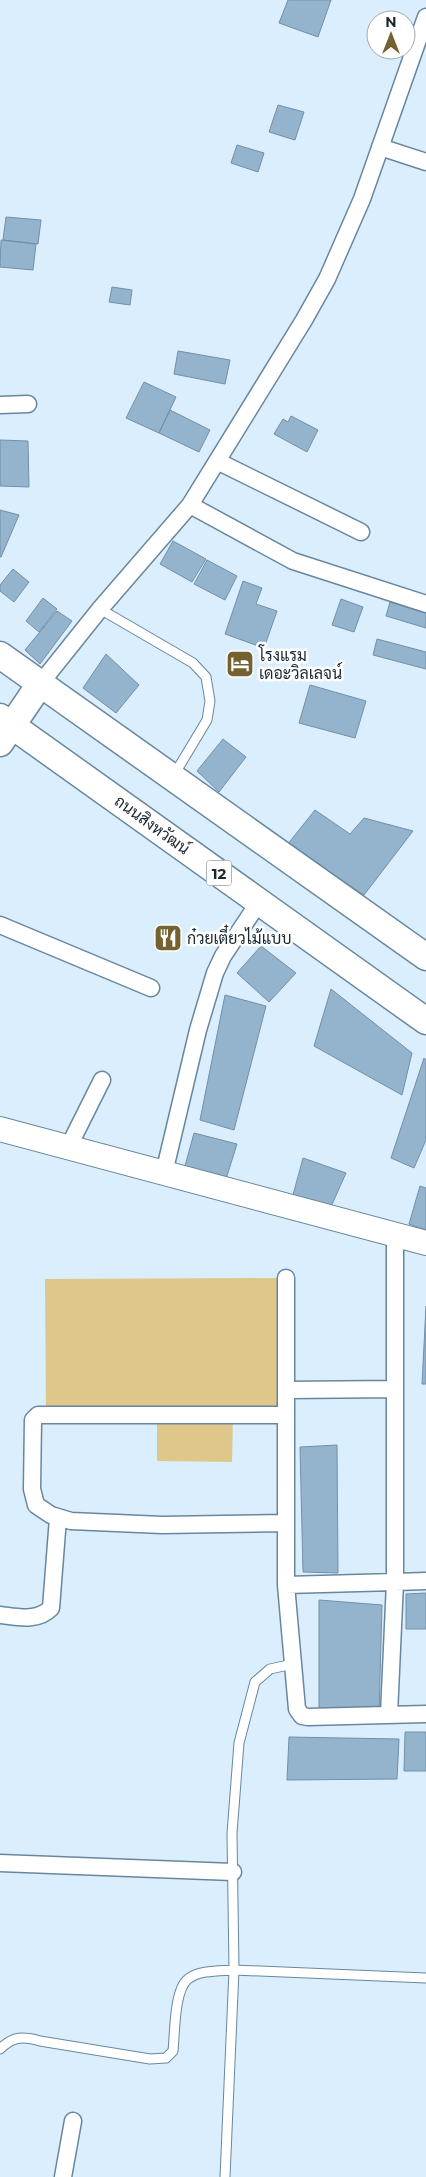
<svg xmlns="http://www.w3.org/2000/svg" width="426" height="2177" font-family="Montserrat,Sarabun,sans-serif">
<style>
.green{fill:#dfc78a}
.building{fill:#94b4cd;stroke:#7190a8}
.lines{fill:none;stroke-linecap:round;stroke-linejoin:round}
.lane-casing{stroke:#68879e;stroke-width:11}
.street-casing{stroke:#68879e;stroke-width:19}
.secondary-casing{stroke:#68879e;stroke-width:26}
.primary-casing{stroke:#68879e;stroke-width:29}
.lane{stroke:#fff;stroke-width:9}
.street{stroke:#fff;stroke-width:16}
.secondary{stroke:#fff;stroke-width:24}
.primary{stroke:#fff;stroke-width:26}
.labels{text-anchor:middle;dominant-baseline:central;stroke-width:5;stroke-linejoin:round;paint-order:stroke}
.shield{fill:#fff;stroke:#5f6870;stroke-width:1}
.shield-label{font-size:15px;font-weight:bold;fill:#1b2832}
.poi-label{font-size:16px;fill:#1b2832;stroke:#fff;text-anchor:start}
.street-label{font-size:16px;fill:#1b2832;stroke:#fff}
</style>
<rect width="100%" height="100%" fill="#daeefe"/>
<path class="green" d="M286,1278V1415H233L232,1462L157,1461V1415H46L45,1279Z"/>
<path class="building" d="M288,0H331L318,37L279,23Z
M278,105L304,112L295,140L269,132Z
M237,145L264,153L258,172L231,163Z
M6,217L41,220L38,244L3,240Z
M1,240L36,244L33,270L0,267Z
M112,287L132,290L130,305L109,302Z
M178,351L230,360L225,384L174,374Z
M144,382L176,397L159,433L126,418Z
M170,410L210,430L199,452L159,433Z
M291,416L318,430L307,452L274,434L283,419L288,422Z
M0,440L28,441L29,487L0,486Z
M0,510L19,515L1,557H0Z
M173,541L206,559L192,582L160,564Z
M207,560L237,576L225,600L194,584Z
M13,569L29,582L14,602L0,591V585Z
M243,581L262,588L256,604L277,611L264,648L225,634Z
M43,598L57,609L39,632L26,621Z
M341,599L363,607L354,632L332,625Z
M390,602L426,613V628L386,616Z
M57,611L72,621L40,664L25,650Z
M377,639L426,652V669L373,655Z
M106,654L139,685L116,713L83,688Z
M310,685L366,701L355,738L299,723Z
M223,739L246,757L219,792L197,771Z
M315,810L350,834L364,818L413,831L364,895L287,845Z
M261,946L296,973L269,1002L237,973Z
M331,989L412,1053L402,1095L314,1046Z
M225,995L266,1006L234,1130L200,1120Z
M424,1058L426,1060V1140L414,1168L391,1158Z
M194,1133L237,1144L226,1179L185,1166Z
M303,1158L346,1173L330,1209L293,1195Z
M420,1186L426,1188V1230L409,1224Z
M426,1306V1384H422Z
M337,1445L338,1573L303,1572L300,1447Z
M426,1593V1629H406V1594Z
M319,1600L382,1605L379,1714L319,1715Z
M405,1732H426V1771H404Z
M289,1737L399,1739L397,1779L287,1780Z"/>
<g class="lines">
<defs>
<path id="lane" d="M100,609L193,663L206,677L210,701L207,720L174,775
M0,2049C13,2036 24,2036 40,2041L150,2059L166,2058L173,2051C175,2033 174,1990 188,1979C199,1970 219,1971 234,1970L426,1978
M225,2177L234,1970L232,1833L239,1743L255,1682L270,1669L293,1664"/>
<path id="street" d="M380,147L426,162
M0,405L28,404
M217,461L361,532
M190,505L293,561L426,604
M40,684L100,609L190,505L304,320L327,279L362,199L426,17
M0,925L151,988
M68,1148L102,1080
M164,1173L198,1030L215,973L223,956L259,902
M395,1235V1582L426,1581
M286,1278V1585L297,1709L302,1716L308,1717L426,1714
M286,1390L395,1389
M286,1415H38L33,1420L32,1489L36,1505L51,1515L71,1521L162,1525L286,1523
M286,1585L395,1582L389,1714
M0,1615C18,1617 37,1622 51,1608L58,1518
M0,1863L233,1872
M63,2177L73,2121"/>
<path id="secondary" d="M0,1129L426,1243"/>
<path id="primary" d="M0,655L426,957
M0,717L426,1021
M0,743L40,684"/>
</defs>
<use href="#lane" class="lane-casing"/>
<use href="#street" class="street-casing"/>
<use href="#secondary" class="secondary-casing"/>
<use href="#primary" class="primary-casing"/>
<use href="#lane" class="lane"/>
<use href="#street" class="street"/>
<use href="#secondary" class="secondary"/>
<use href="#primary" class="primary"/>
</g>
<defs>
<symbol id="hotel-square" viewBox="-11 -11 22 22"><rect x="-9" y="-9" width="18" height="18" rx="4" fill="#746130" stroke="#fff"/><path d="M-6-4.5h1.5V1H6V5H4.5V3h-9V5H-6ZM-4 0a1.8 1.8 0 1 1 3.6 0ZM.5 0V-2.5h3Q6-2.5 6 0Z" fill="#fff"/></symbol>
<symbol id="restaurant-square" viewBox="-11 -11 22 22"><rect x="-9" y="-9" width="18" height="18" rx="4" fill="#746130" stroke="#fff"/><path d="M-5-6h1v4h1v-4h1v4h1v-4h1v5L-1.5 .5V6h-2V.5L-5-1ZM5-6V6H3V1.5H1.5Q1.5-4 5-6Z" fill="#fff"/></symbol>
</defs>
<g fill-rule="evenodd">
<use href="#hotel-square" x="224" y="648" width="32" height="32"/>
<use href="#restaurant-square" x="152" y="922" width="32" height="32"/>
</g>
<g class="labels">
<rect class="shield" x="206.5" y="860.5" width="25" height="25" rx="4"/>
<g class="shield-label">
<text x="219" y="873">12</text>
</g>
<g class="poi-label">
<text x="259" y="655">โรงแรม<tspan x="259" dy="18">เดอะวิลเลจน์</tspan></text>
<text x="187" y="938">ก๋วยเตี๋ยวไม้แบบ</text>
</g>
<g class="street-label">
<text transform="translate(152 825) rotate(36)">ถนนสิงหวัฒน์</text>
</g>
</g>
<g transform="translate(391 35)"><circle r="24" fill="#ffffff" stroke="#a4a9ad"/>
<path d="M0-4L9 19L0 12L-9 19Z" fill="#746130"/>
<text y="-8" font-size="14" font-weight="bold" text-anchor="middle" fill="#1b2832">N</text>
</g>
</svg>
